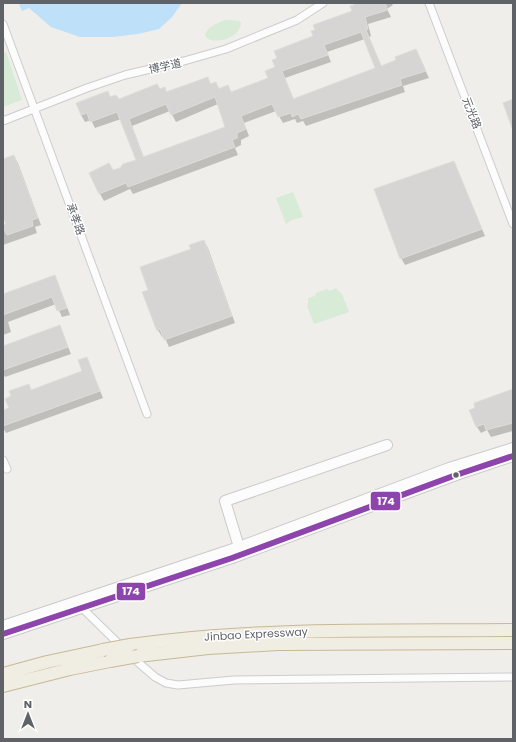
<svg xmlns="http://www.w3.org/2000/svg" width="516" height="742" font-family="Poppins,'Noto Sans SC',sans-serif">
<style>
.green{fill:#d8ebd6}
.water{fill:#bfe0f9}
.shadow{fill:#0003;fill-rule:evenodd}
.building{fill:#d6d5d3;stroke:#deddd9;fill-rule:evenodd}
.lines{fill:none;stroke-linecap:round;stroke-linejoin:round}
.street-casing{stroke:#cbcccc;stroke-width:9}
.secondary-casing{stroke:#cacacb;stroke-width:12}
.highway-casing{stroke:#c8b996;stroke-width:14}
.street{stroke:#fdfcfc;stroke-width:7}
.secondary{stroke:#fdfcfc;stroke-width:10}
.highway{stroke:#f0ede3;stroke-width:12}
.highway-bridge-casing{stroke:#c8b996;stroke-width:14;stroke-linecap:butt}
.highway-bridge{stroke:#f0ede3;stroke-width:12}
.bus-1-casing{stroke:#fff;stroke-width:9}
.bus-1{stroke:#8e44ad;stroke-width:6}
.bus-dot{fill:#5f6368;stroke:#fff;stroke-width:1.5}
.labels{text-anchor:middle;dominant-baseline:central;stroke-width:3;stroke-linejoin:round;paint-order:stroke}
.street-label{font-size:11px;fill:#5f6368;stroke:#fff}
.line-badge{stroke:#fff;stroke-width:1.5}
.badge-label{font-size:11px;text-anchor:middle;font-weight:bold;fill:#fff}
</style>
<rect width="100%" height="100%" fill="#efeeea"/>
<path class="green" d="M225,20H231L239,21L241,23C240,37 219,44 208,39L205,35C207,27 217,23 225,20Z
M6,52L22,100L3,107V53Z
M293,192L303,217L292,220L286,224L276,198Z
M336,288L342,294L349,312L314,324L307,306L308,303V298L315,296L316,293L327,289L329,291Z"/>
<path class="water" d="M20,3H182L172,17L159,29L138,34L113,37H80L51,27L29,8L22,11L19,4Z"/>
<path class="shadow" d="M354,3H391L393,5L387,9L391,17L368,24L371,36L369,37L382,67L419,57L429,78L403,86L405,92L306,126L303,121L297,123L295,119L283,123L276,111L244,123L249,136L241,140V145L235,148L238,155L133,194L130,189L104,201L100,194L113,171L121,169L138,160L121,119L95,128L91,120L85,122L81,115L110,98L118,100L165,88L167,93L208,78L211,85L216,83L220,90L232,93L269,78L276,67L315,37L353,11L355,5ZM365,39L376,69L294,100L285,78L331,62L327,52ZM218,104L227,128L144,158L132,126L170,111L176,122Z
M14,156L18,163L41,225L35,227L37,233L3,245V228L7,225L3,215V160Z
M457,170L485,236L405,265L401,258Z
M204,241L208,248L235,323L169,347L164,336L162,337L158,330L149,290L192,249Z
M54,276L58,283L70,315L62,317L56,304L8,322L11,332L3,335V295Z
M60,327L71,354L5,377L3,374V348Z
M86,359L90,366L103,398L6,433L3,428V411L10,409L28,385L32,391L83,371Z
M513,390V431L491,437L487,430L481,433L477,427L476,409Z"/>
<path class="building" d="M353,3H385L388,10L365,17L368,29L366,30L381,66L396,60L395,57L416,49L426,71L400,79L402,85L301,119L298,114L292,117L291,113L278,117L272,104L241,116L246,129L237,133V138L232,140L235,147L128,187L126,183L99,194L89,173L109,163L113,170L120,168L123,164L136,160L117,112L90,122L87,113L81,115L76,103L108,91L110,97L116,95L119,99L157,84L160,89L165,87L166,92L208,77L210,84L216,82L218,89L228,85L231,92L268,78L265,71L275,67L272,60L277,58L274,51L313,36L311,31L315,30L313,25L352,11L350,6L354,5ZM361,32L375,68L293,99L282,71L328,55L324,45ZM215,97L225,127L143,157L129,119L166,104L171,115Z
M513,99V127L512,128L503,103Z
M14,155L38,218L32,220L33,226L7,235L3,227V225L6,224L3,217V159Z
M454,161L482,229L400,259L374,189Z
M204,240L232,316L164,340L160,329L157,331L142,292L148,290L140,267L191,249L189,245Z
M55,275L67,308L57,311L52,297L3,315V294Z
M60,325L68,347L3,370V346Z
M87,357L100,391L3,426V410L9,408L5,399L11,396L9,391L29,384L31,390L82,371L78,360Z
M513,389V423L486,430L484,424L476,427L469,410L475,408L474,403Z"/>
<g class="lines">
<defs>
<path id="street" d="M429,3L513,224
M3,24L147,414
M3,121L87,88L125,75L184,61L226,49L297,20L323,3
M3,460L7,469
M79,605L123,648
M132,657L155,677L166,683L178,685L234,680L513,677"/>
<path id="secondary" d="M239,547L225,501L387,445
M3,626L239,547L449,468L513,448
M3,634L232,558L456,475L513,456"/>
<path id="highway" d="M130,645C257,627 385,631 513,630
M138,656L208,648L278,644L513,643
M3,674L47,662L103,650
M3,686L70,669L110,661"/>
</defs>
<use href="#street" class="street-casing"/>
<use href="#secondary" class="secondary-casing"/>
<use href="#highway" class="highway-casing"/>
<use href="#street" class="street"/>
<use href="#secondary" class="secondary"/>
<use href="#highway" class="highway"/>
<defs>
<path id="highway-bridge" d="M103,650L130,645
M110,661L138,656"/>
</defs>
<use href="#highway-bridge" class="highway-bridge-casing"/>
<use href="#highway-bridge" class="highway-bridge"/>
<defs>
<path id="bus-1" d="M3,634L232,558L456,475L513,456"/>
</defs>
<use href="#bus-1" class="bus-1-casing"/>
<use href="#bus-1" class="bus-1"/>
</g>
<circle class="bus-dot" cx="456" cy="475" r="3.5"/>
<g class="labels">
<g class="street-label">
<text transform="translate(165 66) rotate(-13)">博学道</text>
<text transform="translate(472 113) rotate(69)">元光路</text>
<text transform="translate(76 219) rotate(70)">承孝路</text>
<text transform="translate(256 634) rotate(-3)">Jinbao Expressway</text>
</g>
</g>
<g class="line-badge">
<rect x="370" y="491" width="31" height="20" rx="4" fill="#8e44ad"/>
<rect x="116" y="582" width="30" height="19" rx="4" fill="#8e44ad"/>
</g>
<g class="badge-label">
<text x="386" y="505">174</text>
<text x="131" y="595">174</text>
</g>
<rect width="516" height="742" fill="none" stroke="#5f6368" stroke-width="8"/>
<g transform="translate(28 714)" stroke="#ffffff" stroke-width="3" paint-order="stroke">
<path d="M0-3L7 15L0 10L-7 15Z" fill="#5f6368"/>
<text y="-6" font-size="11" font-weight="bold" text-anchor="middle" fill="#5f6368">N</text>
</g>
</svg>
